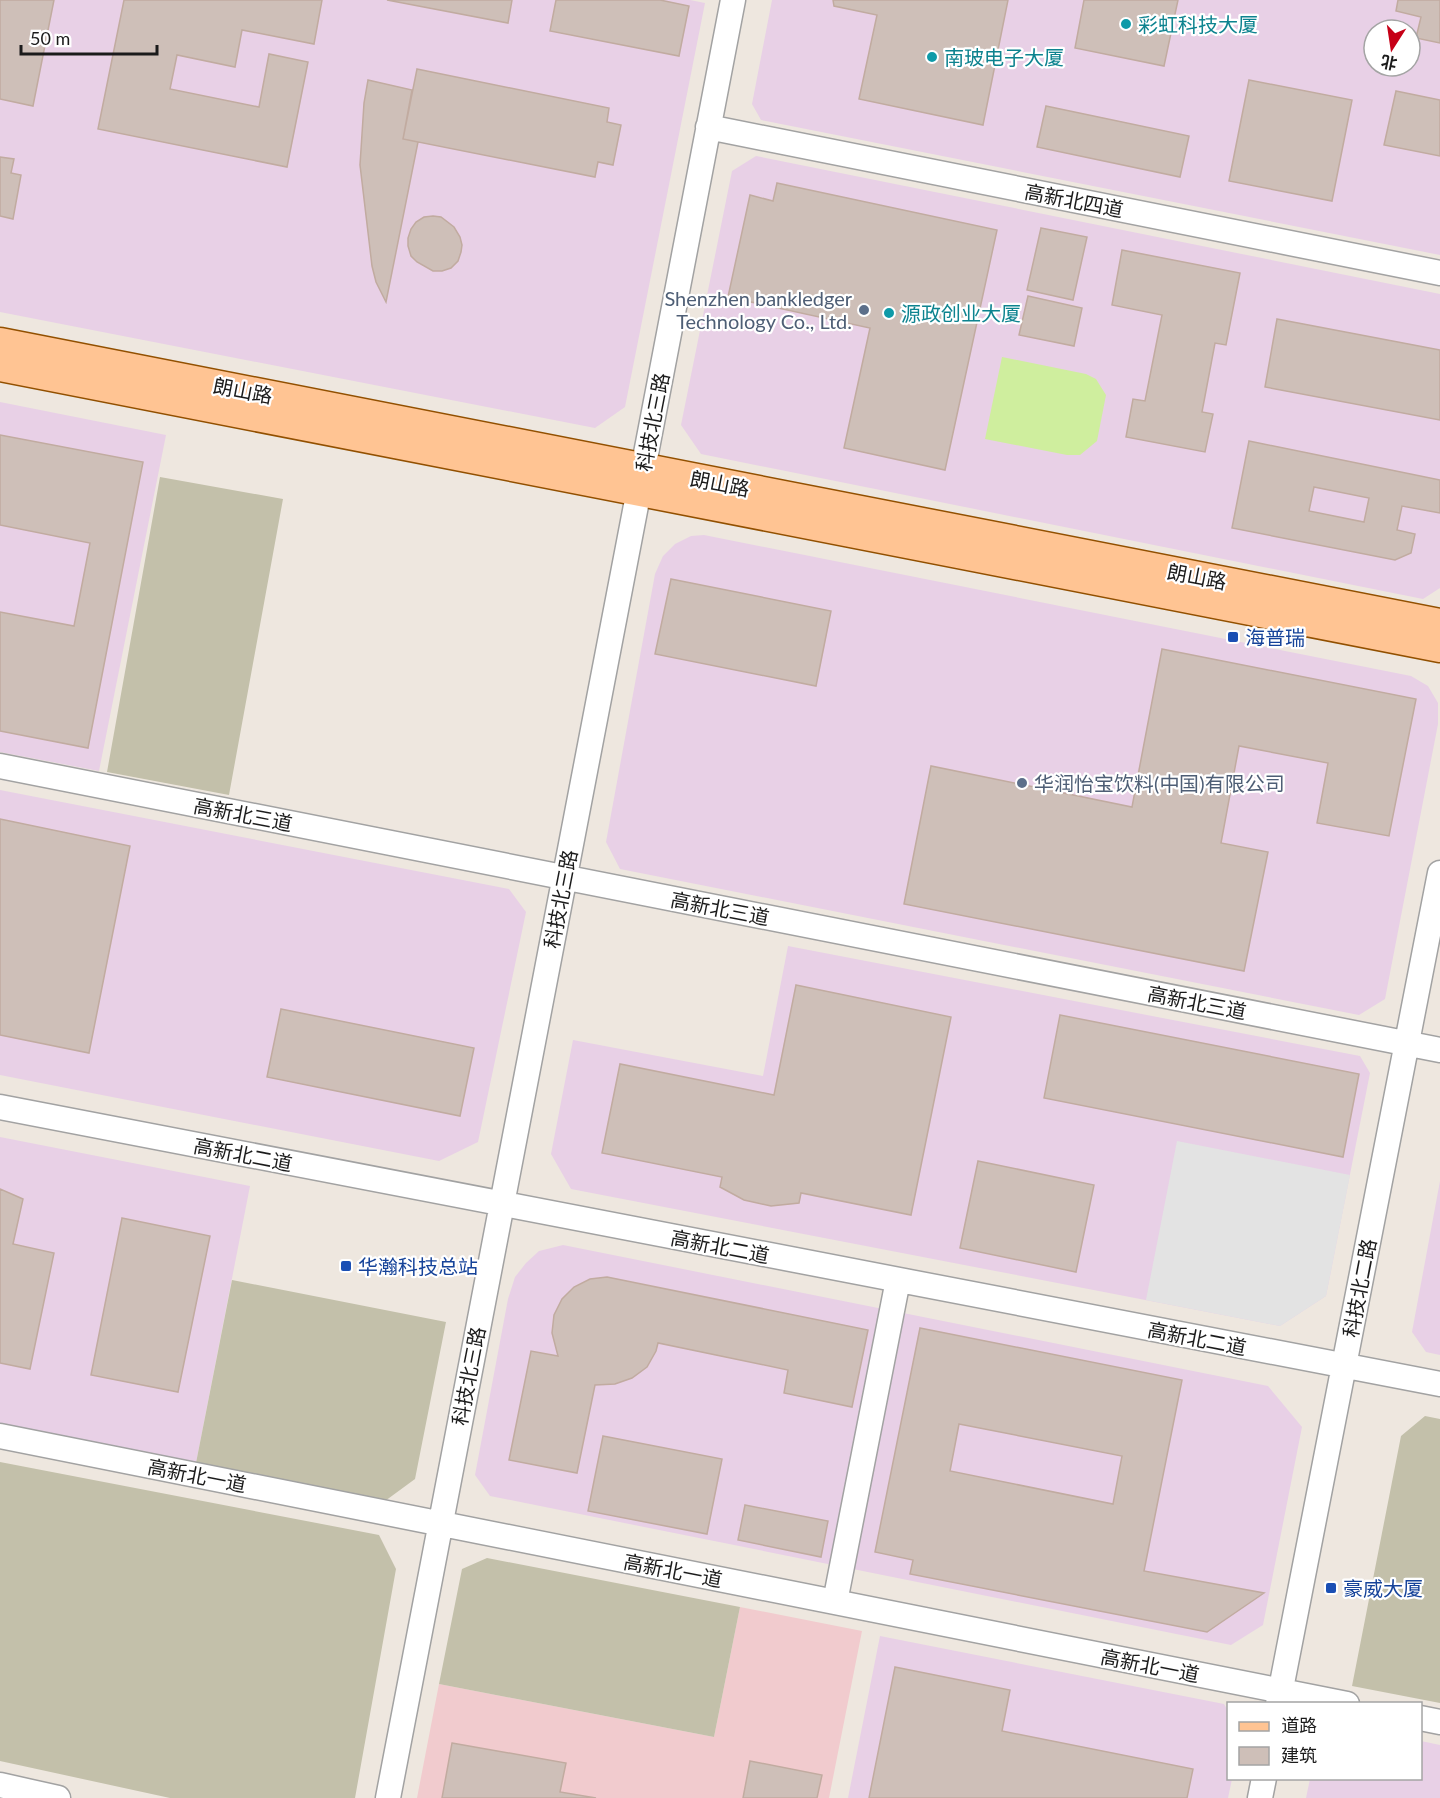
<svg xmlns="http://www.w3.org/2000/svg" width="1440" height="1798" font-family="Lato,'Noto Sans SC',sans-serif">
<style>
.commercial{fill:#f1cbce}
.industrial{fill:#e8d0e6;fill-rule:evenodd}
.construction{fill:#c3c0aa}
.grass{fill:#cfee9e}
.parking{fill:#e3e3e3}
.building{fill:#cebfb8;stroke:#c1aba0;stroke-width:1.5;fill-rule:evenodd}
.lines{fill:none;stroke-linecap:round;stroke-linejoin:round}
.minor-casing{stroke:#a2a2a2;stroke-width:27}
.major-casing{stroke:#925000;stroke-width:33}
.minor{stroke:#fff;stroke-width:24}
.major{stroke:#ffc493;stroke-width:30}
.culture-dot{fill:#0f9aa8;stroke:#fff;stroke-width:2}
.service-dot{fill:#5c6f8a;stroke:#fff;stroke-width:2}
.transit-dot{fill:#1a4fb4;stroke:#fff;stroke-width:2}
.labels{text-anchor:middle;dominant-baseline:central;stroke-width:4.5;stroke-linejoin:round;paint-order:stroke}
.culture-label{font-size:20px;fill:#0d838f;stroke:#fff;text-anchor:start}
.street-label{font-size:20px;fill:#1b1b1b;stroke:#fff}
.service-label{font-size:20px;fill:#4e5e75;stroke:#fff;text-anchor:end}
.transit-label{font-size:20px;fill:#164399;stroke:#fff;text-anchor:start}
</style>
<rect width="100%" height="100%" fill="#eee7df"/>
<path class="commercial" d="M740,1607L862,1631L829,1798H417L439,1684L714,1737Z"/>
<path class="industrial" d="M0,0H690L705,3L625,407L595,428L0,312Z
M772,0H1440V255L761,120L752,104ZM1374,30H1410V66H1374Z
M756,156L1440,294V588L1423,599L701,454L681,425L732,171Z
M0,402L166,435L99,771L0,752Z
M704,535L1411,676L1428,686L1438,703V724L1385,999L1359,1015L620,869L606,842L655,574L663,556L675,544L691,536Z
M0,790L509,889L526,912L478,1142L439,1161L0,1075Z
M788,946L1360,1056L1370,1073L1326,1296L1280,1326L571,1189L551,1154L573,1040L763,1076Z
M0,1137L250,1186L196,1463L0,1424Z
M1440,1181V1355L1426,1352L1412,1332Z
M563,1245L1268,1386L1302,1427L1263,1625L1231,1645L490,1496L475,1475L508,1299L515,1277L526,1263L539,1251Z
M880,1636L1224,1704L1228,1711V1778L1232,1779L1228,1798H848Z
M1421,1741L1440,1745V1798H1306L1310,1779L1420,1778Z"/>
<path class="construction" d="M160,477L283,499L229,795L107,772Z
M232,1280L446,1322L415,1479L385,1501L196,1463Z
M1425,1416L1440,1419V1703L1352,1686L1401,1436Z
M0,1462L379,1535L396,1569L355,1798H170L0,1761Z
M487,1558L740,1607L714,1737L439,1684L462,1569Z"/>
<path class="grass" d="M1002,357L1086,374L1096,379L1106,395L1097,441L1080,455H1067L985,439Z"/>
<path class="parking" d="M1177,1141L1350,1175L1326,1296L1280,1326L1146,1300Z"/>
<path class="building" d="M0,0H54L33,106L0,99Z
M124,0H322L314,44L242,30L235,67L177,55L170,89L259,107L269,54L308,62L287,167L98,129Z
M387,0H512L508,23Z
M556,0H660L689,6L679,56L550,31Z
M833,0H1008L983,125L859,99L877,15L834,6Z
M1084,0H1178L1164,66L1075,48Z
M1398,0H1440V43L1416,38L1421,17L1396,11Z
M417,69L609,108L607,122L621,125L613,165L598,162L595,177L403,139Z
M368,80L412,90L403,139L418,142L386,302L376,282L372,266L360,165L364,103Z
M1249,80L1352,100L1332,201L1229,181Z
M1396,91L1440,100V156L1384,145Z
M1046,106L1189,136L1180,177L1037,147Z
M0,157L14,159L11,173L21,175L13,219L0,216Z
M777,183L997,230L945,470L844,448L870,328L728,297L750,195L773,201Z
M433,216L441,217L454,227L460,237L462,245L461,252L458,261L451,268L442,271H433L417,262L411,256L408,246V238L411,229L416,222L424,217Z
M1041,228L1087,237L1073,300L1027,290Z
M1122,250L1240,273L1226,345L1215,343L1202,412L1213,414L1205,452L1126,437L1133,399L1145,401L1162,315L1112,305Z
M1028,296L1082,308L1074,346L1019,335Z
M1277,319L1440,350V420L1265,387Z
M0,435L143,462L88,748L0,731V612L74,626L90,543L0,525Z
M1249,441L1440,480V513L1402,506L1397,530L1415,534L1411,553L1395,560L1232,528ZM1314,487L1369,498L1364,522L1309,511Z
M671,579L831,611L816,686L655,654Z
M1162,649L1416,699L1389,836L1317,823L1328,763L1239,746L1221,843L1268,852L1244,971L904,904L931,766L1132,807Z
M0,819L130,846L89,1053L0,1035Z
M796,985L951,1017L911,1215L801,1193L799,1203L771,1206L744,1200L720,1187L722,1177L602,1153L620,1064L774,1095Z
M281,1009L474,1048L460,1116L267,1077Z
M1060,1015L1359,1074L1343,1157L1044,1098Z
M978,1161L1094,1185L1076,1272L960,1248Z
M0,1189L23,1199L13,1244L54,1253L30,1369L0,1363Z
M122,1218L210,1236L178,1392L91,1375Z
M607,1277L868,1330L852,1407L784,1393L788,1370L658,1343L656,1351L647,1367L632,1378L615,1384L595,1385L577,1473L509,1460L531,1351L558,1356L552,1333L554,1315L562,1299L574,1287L590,1279Z
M920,1328L1182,1380L1144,1571L1264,1593L1207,1632L910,1574L913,1560L875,1552ZM959,1424L1122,1456L1113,1504L950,1471Z
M603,1436L722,1459L707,1534L588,1511Z
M745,1505L828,1521L821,1557L738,1540Z
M895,1667L1010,1690L1002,1731L1193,1769L1187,1798H869Z
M452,1743L566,1763L560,1792L596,1798H442Z
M750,1761L822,1775L817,1798H743Z"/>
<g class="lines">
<defs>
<path id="minor" d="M708,127L1440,273
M0,766L1440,1050
M0,1107L1440,1384
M0,1436L1347,1704
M835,1602L898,1280
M1278,1704L1440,873
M1420,1718L1440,1722
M0,1785L58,1798
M388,1798L733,0
M1260,1798L1264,1778"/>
<path id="major" d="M0,343L1440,624
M0,366L1440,647"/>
</defs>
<use href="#minor" class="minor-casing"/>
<use href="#major" class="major-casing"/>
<use href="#minor" class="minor"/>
<use href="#major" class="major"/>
</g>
<g class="culture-dot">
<circle cx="1126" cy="24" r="6"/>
<circle cx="932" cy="57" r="6"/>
<circle cx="889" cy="313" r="6"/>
</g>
<g class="service-dot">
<circle cx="864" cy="310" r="6"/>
<circle cx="1022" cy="783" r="6"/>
</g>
<g class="transit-dot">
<rect x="1227" y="631" width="12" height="12" rx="3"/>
<rect x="340" y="1260" width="12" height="12" rx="3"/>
<rect x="1325" y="1582" width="12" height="12" rx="3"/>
</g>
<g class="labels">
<g class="culture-label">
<text x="1138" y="24">彩虹科技大厦</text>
<text x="944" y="57">南玻电子大厦</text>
<text x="901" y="313">源政创业大厦</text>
</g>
<g class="street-label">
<text transform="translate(1074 200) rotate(11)">高新北四道</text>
<text transform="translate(243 390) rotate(11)">朗山路</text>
<text transform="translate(652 422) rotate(-79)">科技北三路</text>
<text transform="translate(720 483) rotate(11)">朗山路</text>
<text transform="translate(1197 576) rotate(11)">朗山路</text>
<text transform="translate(243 814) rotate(11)">高新北三道</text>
<text transform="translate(560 899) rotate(-79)">科技北三路</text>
<text transform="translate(720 908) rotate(11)">高新北三道</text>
<text transform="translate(1197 1002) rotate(11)">高新北三道</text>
<text transform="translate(243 1154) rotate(11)">高新北二道</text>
<text transform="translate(720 1246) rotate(11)">高新北二道</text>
<text transform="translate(1359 1288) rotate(-79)">科技北二路</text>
<text transform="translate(1197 1338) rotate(11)">高新北二道</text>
<text transform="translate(468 1376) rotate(-79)">科技北三路</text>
<text transform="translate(197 1475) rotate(11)">高新北一道</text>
<text transform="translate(673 1570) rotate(11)">高新北一道</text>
<text transform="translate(1150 1665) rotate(11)">高新北一道</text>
</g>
<g class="service-label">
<text x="852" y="298">Shenzhen bankledger<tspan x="852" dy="23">Technology Co., Ltd.</tspan></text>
<text x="1034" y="783" text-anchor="start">华润怡宝饮料(中国)有限公司</text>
</g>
<g class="transit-label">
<text x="1245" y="637">海普瑞</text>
<text x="358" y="1266">华瀚科技总站</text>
<text x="1343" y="1588">豪威大厦</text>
</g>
</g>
<rect x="1227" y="1702" width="195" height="78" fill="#ffffff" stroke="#a4a4a4" stroke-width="1.5"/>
<rect x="1239" y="1722" width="30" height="9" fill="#ffc493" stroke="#a4a4a4" stroke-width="1.5"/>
<text x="1281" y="1732" font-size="18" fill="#1b1b1b">道路</text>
<rect x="1239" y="1747" width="30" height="18" fill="#cebfb8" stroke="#a4a4a4" stroke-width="1.5"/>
<text x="1281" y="1762" font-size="18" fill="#1b1b1b">建筑</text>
<g transform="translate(1392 48) rotate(192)"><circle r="28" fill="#ffffff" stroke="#a4a4a4" stroke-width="1.5"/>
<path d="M0-4.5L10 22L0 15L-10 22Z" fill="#c60017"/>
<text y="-9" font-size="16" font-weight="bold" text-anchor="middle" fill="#1b1b1b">北</text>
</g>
<path d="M21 45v9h136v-9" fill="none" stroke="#1b1b1b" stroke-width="3"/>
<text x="30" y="45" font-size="18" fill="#1b1b1b" stroke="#ffffff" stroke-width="4.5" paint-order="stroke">50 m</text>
</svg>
